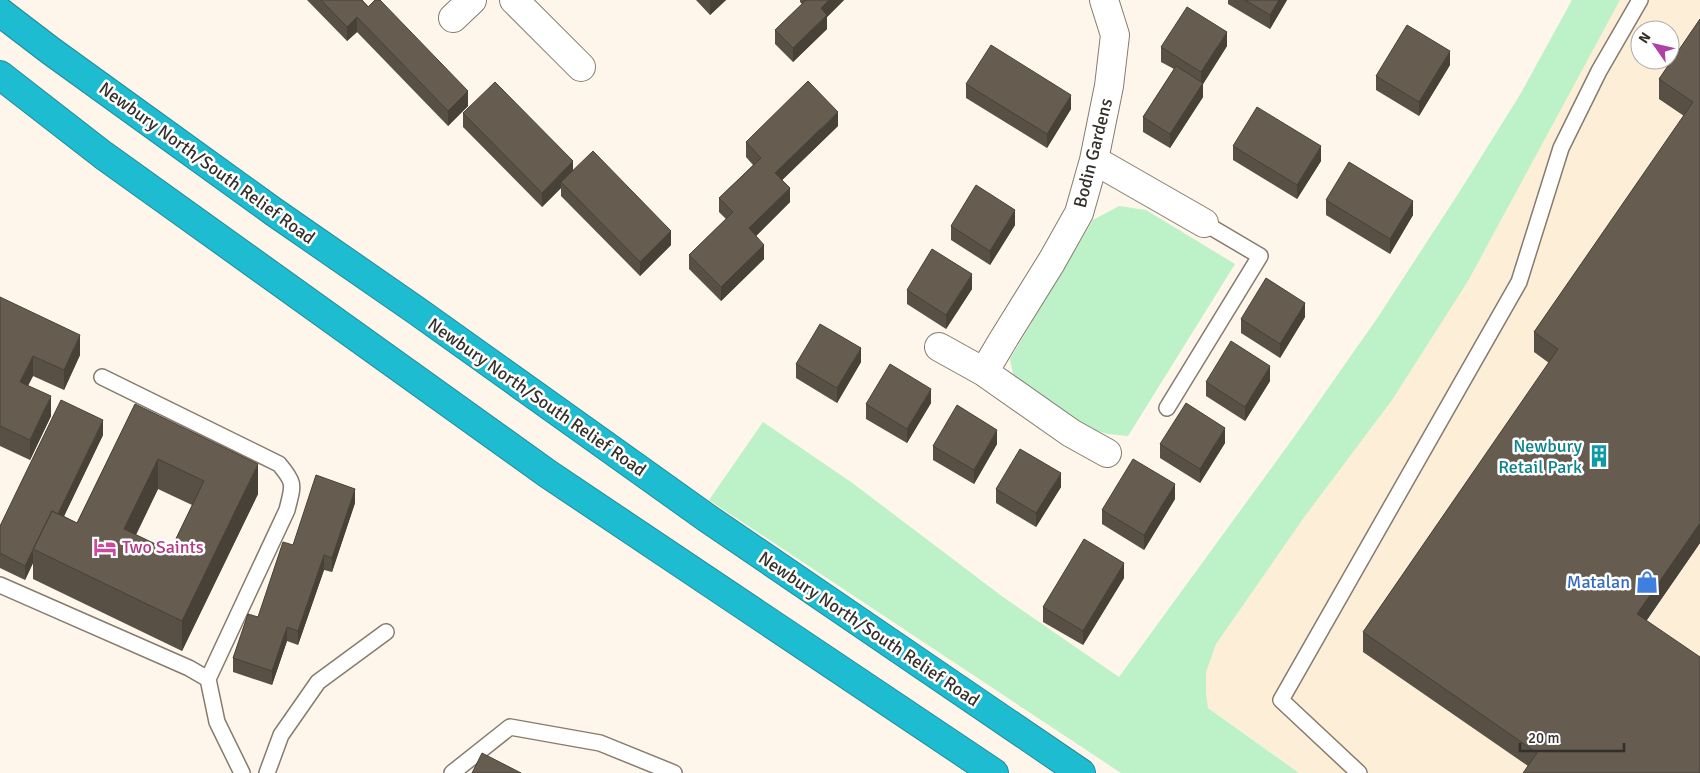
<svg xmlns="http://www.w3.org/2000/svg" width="1700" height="773" font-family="Signika,sans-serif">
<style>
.built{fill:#fdeed8;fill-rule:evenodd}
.green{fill:#bdf1c7}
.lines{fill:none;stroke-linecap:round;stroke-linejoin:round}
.lane-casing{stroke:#857b6e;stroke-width:18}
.street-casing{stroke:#857b6e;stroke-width:30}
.highway-casing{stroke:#258b97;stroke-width:30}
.lane{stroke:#fff;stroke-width:15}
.street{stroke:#fff;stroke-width:28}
.highway{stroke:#1ebcd1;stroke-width:28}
.wall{fill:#585045;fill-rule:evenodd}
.shaded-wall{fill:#474138}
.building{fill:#665d50;stroke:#474138;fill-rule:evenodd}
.labels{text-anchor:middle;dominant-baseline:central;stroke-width:5;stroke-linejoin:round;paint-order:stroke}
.street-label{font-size:18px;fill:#332f2a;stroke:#fff}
.culture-label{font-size:18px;fill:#0d838f;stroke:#fff;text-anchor:end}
.hotel-label{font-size:18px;fill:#b23c85;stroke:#fff;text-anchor:start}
.shop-label{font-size:18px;fill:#366cbe;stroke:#fff;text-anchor:end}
</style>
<rect width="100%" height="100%" fill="#fef6ea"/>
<path class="built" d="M1590,0H1700V773H1299L1160,673ZM1640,30H1670V60H1640Z"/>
<path class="green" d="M1572,0H1620L1468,281L1392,400L1305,516L1216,644L1206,672V694L1208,708L1299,773H1121L709,500L763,422L851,482L1003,597L1119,677L1294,437L1376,320L1460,191L1521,93Z
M1119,206L1146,210L1235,264L1128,436L1108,434L1076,425L1014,379L1010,359L1093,220Z"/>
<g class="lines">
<defs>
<path id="lane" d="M102,377L279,464C296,484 293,485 287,510L208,679
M1167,408L1260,256L1204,223
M0,585L189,668L208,679L217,722L242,773
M267,773L281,735L318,682L386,632
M452,773L510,727L600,743L674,773
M1359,773L1281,700L1519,282L1561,148L1599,71L1640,0"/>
<path id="street" d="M514,0L581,67
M1104,0L1115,35L1109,86L1094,160L1079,213L1052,261L1003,340L984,372L1071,433L1107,453
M453,18L472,0
M1094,160L1204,223
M939,347L984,372"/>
<path id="highway" d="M0,12L51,51L274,212L417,311L707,518L1081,773
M0,75L103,155L548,474L994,773"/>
</defs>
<use href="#lane" class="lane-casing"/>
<use href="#street" class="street-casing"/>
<use href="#highway" class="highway-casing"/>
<use href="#lane" class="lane"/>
<use href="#street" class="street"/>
<use href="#highway" class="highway"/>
</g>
<path class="wall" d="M307,0H362L468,106L448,126L357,32L347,41Z
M696,0H726L710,15Z
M800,0H844L827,17V29L793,62L775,44V30L802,4L800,2Z
M1228,0H1287L1270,29L1228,4Z
M1700,19V543L1647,620L1528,766L1363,652V632L1549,363L1534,352V332L1684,116L1659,99V79Z
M1227,46L1203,84V97L1170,148L1143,132V117L1174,69L1161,62V47Z
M1450,65L1419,116L1376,90V76Z
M966,84L1071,109L1047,148L966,98Z
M463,113L573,170L671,245L640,276L561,196V188L542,207L463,127Z
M838,126L782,180L790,202L756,236L764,259L721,301L689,269V255L726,219L719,212V198L753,165L746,157V142Z
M1233,146L1321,161L1297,199L1233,160Z
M1326,200L1413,215L1390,254L1326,215Z
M1015,225L990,265L951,240V226Z
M972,289L946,329L907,304V290Z
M0,297L80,355L64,390L33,376L28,385L51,416L30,460L0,446Z
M1305,317L1280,358L1241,333V319Z
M861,362L837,403L796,378V364Z
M1270,381L1245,421L1206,396V382Z
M931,403L907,443L866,419V404Z
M135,404L258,494L182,651L33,579V563L25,580L0,568V526L103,435L64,516L77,523ZM158,489L192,505L170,551L136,535Z
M1225,443L1200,483L1160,458V444Z
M997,444L974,484L933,460V446Z
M1061,487L1036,527L996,503V489Z
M1175,499L1144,550L1102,524V510Z
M355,503L332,572L324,570L298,645L287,641L272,685L233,672V658L258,617L293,545Z
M1124,578L1083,645L1043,622V607Z"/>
<path class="shaded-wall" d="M711,0H726L710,15V1Z
M829,0H844L827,17V29L793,62V48L821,8Z
M1279,0H1287L1270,29V15Z
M357,17V32L347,41V27Z
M1227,32V46L1203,84V97L1170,148V134L1201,86V72Z
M1450,51V65L1419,116V102Z
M468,91V106L448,126V111Z
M1071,95V109L1047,148V134Z
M838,112V126L775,187V173Z
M1321,146V161L1297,199V185Z
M573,161V176L561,182V188L542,207V193Z
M790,188V202L749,243V228Z
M1413,201V215L1390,254V239Z
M1015,210V225L990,265V251Z
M671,231V245L640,276V262Z
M764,245V259L721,301V287Z
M972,274V289L946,329V315Z
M1305,303V317L1280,358V344Z
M80,335V355L64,390V370Z
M861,348V362L837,403V388Z
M33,356V376L20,402V382Z
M1270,366V381L1245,421V407Z
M931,389V403L907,443V429Z
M51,396V416L30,460V440Z
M103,420V435L55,535V521Z
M1225,428V443L1200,483V469Z
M997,430V444L974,484V470Z
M158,459V489L124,559V529Z
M258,464V494L182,651V621Z
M1061,473V487L1036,527V513Z
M1175,484V499L1144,550V535Z
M355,489V503L332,572V558Z
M1700,523V543L1637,634V614Z
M33,549V563L25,580V566Z
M324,555V570L298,645V631Z
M1124,563V578L1083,645V631Z
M287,627V641L272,685V671Z"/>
<path class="building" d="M321,0H362L368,7L375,0H380L468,91L448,111L357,17L347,27Z
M806,0H829L821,8L827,15L793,48L775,30Z
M1245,0H1279L1270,15Z
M1187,7L1227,32L1201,72L1161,47Z
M1700,19V523L1637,614L1700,657V773H1523L1537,753L1363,632L1558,349L1534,332L1693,102L1659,79Z
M1407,25L1450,51L1419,102L1376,76Z
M991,45L1071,95L1047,134L966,84Z
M1176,66L1203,83L1170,134L1143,117Z
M808,81L838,112L775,173L790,188L749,228L764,245L721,287L689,255L733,212L719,198L761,158L746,142Z
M495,82L573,161L542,193L463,113Z
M1257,107L1321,146L1297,185L1233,146Z
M593,151L671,231L640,262L561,182Z
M1349,162L1413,201L1390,239L1326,200Z
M976,185L1015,210L990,251L951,226Z
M932,249L972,274L946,315L907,290Z
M1266,278L1305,303L1280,344L1241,319Z
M0,297L80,335L64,370L33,356L20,382L51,396L30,440L0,426Z
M820,324L861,348L837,388L796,364Z
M1231,341L1270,366L1245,407L1206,382Z
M890,364L931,389L907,429L866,404Z
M61,400L103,420L58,514L52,511L25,566L0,553V526Z
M1186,403L1225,428L1200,469L1160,444Z
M135,404L258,464L182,621L33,549L52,511L77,523ZM158,459L204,481L170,551L124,529Z
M957,405L997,430L974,470L933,446Z
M1020,449L1061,473L1036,513L996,489Z
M1133,459L1175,484L1144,535L1102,510Z
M316,475L355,489L332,558L324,555L298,631L287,627L272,671L233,658L248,614L258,617L283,542L293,545Z
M1084,539L1124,563L1083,631L1043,607Z
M482,753L521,773H472Z"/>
<defs>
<symbol id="building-bare" viewBox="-9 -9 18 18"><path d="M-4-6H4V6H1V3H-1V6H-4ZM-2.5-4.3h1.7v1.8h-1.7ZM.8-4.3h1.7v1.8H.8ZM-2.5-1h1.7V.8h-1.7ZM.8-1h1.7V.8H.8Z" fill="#0f9aa8" stroke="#fff" stroke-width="2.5" paint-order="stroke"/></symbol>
<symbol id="hotel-bare" viewBox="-9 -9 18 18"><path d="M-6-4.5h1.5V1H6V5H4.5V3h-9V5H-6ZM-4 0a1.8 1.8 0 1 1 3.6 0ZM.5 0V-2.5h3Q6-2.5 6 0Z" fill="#d1479c" stroke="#fff" stroke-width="2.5" paint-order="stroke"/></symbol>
<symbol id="shop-bare" viewBox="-9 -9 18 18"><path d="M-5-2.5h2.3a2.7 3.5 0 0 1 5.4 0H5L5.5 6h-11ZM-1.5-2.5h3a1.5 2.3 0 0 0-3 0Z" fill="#3f7fe0" stroke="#fff" stroke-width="2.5" paint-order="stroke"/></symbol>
</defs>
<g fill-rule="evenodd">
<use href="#building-bare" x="1583" y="440" width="32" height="32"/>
<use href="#hotel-bare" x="89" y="531" width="32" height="32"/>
<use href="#shop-bare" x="1631" y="566" width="32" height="32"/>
</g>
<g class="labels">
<g class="street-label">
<text transform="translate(1093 153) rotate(-76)">Bodin Gardens</text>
<text transform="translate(207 163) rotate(36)">Newbury North/South Relief Road</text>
<text transform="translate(537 397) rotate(35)">Newbury North/South Relief Road</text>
<text transform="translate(869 629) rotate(34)">Newbury North/South Relief Road</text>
</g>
<g class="culture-label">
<text x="1582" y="446">Newbury<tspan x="1582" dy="21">Retail Park</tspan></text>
</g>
<g class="hotel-label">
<text x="122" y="547">Two Saints</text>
</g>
<g class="shop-label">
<text x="1630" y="582">Matalan</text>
</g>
</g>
<g transform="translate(1655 45) rotate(304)"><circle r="24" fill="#ffffff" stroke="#adacaa"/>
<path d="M0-4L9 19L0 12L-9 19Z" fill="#ab43a5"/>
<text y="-8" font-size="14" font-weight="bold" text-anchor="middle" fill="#332f2a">N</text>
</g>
<path d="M1520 743v8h104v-8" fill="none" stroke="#332f2a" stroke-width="2.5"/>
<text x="1528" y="743" font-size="15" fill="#332f2a" stroke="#ffffff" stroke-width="4" paint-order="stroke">20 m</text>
</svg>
